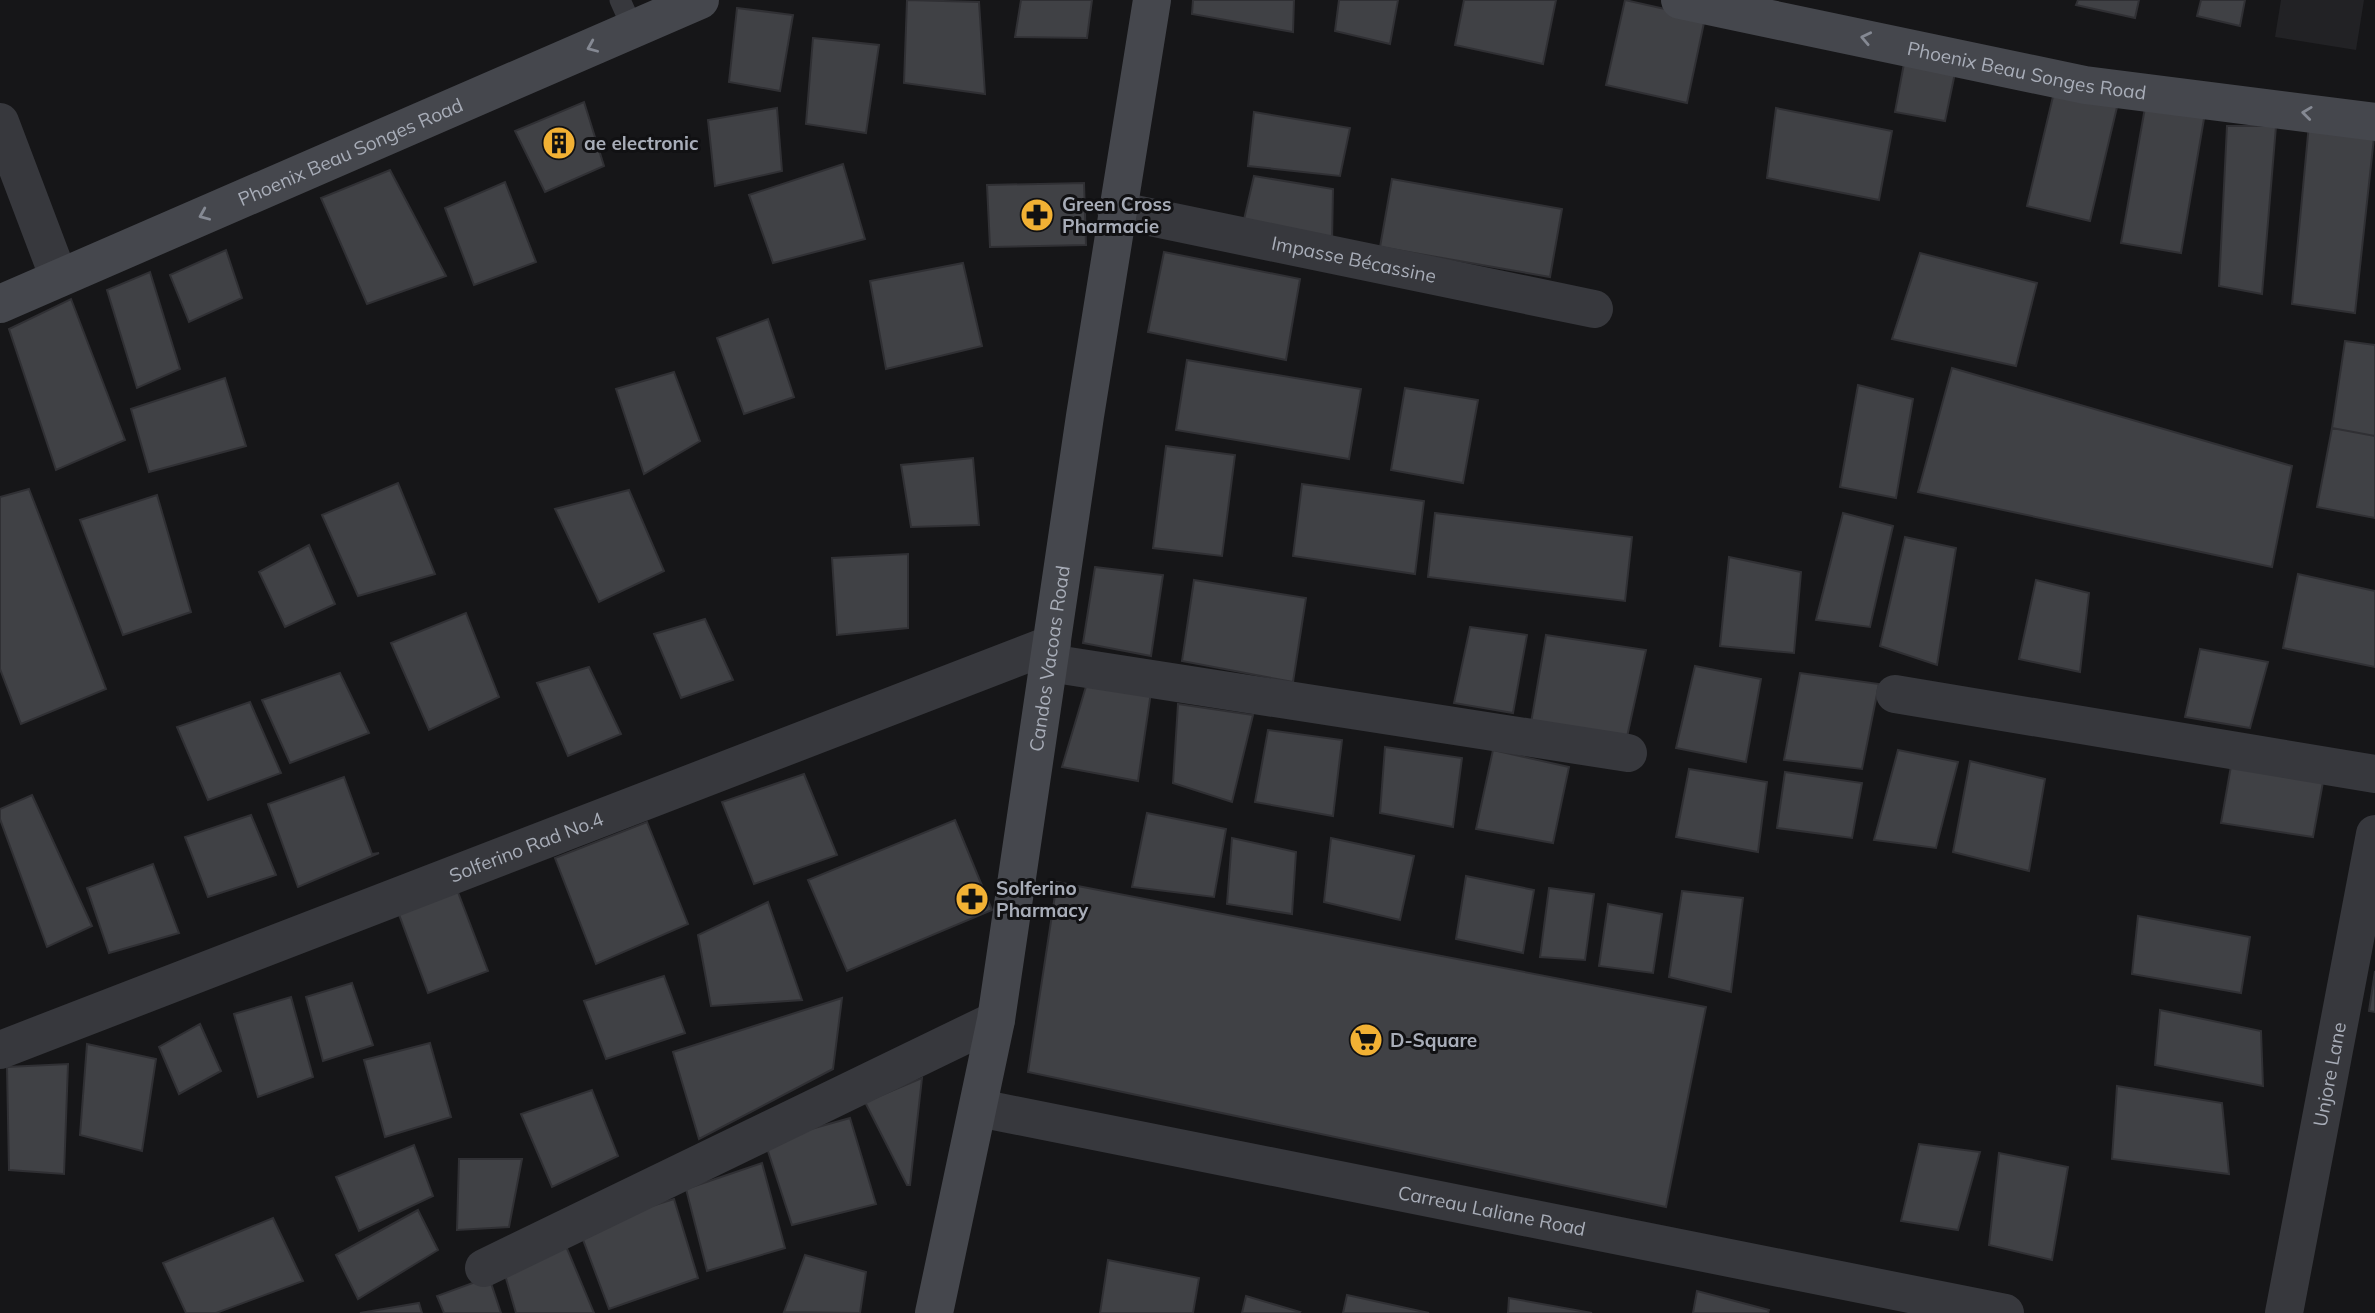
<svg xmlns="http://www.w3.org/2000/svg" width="2375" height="1313" font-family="Mulish,sans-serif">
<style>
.built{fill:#222225}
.building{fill:#404145;stroke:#303034;stroke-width:2}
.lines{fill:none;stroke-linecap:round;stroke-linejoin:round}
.lane{stroke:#37383d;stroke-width:21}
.street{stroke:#37383d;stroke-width:38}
.secondary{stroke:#45474d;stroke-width:38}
.oneway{stroke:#858993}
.labels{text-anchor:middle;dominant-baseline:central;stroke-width:6;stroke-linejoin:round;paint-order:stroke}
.street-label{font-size:19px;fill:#a8adb8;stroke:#111113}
.poi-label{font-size:19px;font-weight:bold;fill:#a8adb8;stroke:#111113;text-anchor:start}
</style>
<rect width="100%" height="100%" fill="#161618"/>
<path class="built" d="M2281,0H2364L2356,50L2275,37Z"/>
<path class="building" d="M907,0L979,2L985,94L904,83Z
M1021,0H1092L1087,38L1015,37Z
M1193,0H1294L1293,32L1192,14Z
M1339,0H1398L1390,44L1335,31Z
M1464,0H1556L1543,64L1455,45Z
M1625,0L1705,18L1687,103L1606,85Z
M2078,0H2139L2135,18L2076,5Z
M2201,0H2245L2240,26L2197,16Z
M737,8L793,15L780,91L729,82Z
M813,38L879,45L866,133L806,124Z
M1905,58L1956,68L1945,121L1895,112Z
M2055,88L2118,103L2090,221L2027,206Z
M584,102L604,166L545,192L515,131Z
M2146,102L2205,113L2181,253L2121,243Z
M777,108L782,171L715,186L708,120Z
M1776,108L1892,131L1879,200L1767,178Z
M1254,112L1350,128L1340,176L1248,166Z
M2309,124L2375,128L2355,313L2292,304Z
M2227,126H2276L2262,294L2219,286Z
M843,164L865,239L773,263L749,195Z
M390,170L446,276L367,304L321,198Z
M1254,176L1333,189L1332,243L1243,224Z
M1392,179L1562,209L1550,277L1380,247Z
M505,182L536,262L474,285L445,208Z
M1084,183L1086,245L990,247L987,185Z
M226,250L242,298L189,322L170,275Z
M1164,252L1300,279L1286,360L1148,332Z
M1920,253L2037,283L2016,366L1892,339Z
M963,263L982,346L886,369L870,281Z
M150,272L180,369L137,388L107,290Z
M71,299L125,440L56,470L9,329Z
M768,319L794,397L744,414L717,338Z
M2345,341L2375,345V436L2332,428Z
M1187,360L1361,389L1349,459L1176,430Z
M1952,368L2292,466L2272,567L1918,492Z
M674,372L700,441L644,474L616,389Z
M225,378L246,446L149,472L131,409Z
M1858,385L1913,399L1896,498L1840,487Z
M1405,388L1478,400L1463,483L1391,470Z
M2332,428L2375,436V518L2317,507Z
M1166,446L1235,455L1222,556L1153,548Z
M973,458L979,525L911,527L901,465Z
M398,483L435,574L358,596L322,515Z
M1302,484L1424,501L1415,574L1293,556Z
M29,489L106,689L21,724L0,669V497Z
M629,490L664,571L599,602L555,509Z
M157,495L191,612L123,635L80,520Z
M1435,513L1632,537L1625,601L1428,577Z
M1843,513L1893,526L1870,627L1816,620Z
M1905,537L1956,548L1937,665L1880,646Z
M309,545L335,604L285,627L259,572Z
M908,554V628L837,635L832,558Z
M1729,557L1801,572L1794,653L1720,646Z
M1095,567L1163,575L1151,656L1083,643Z
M2298,574L2375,591V667L2283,648Z
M1194,580L1306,598L1293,682L1182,661Z
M2036,580L2089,593L2080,672L2019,659Z
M466,613L499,697L429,730L391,643Z
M705,619L733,680L681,698L654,634Z
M1470,627L1527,635L1513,713L1454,703Z
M1546,635L1646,650L1627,737L1531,723Z
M2200,649L2268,662L2250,728L2185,717Z
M1695,666L1761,679L1746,762L1676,748Z
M589,667L621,734L568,756L537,683Z
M340,673L369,733L290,763L262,700Z
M1800,673L1879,684L1862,769L1784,760Z
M1087,683L1151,692L1138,781L1062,767Z
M250,702L281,773L208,800L177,727Z
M1178,704L1253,715L1232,802L1173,783Z
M1268,730L1342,740L1333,816L1255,802Z
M1385,747L1462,758L1453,827L1380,813Z
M1493,750L1569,767L1553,843L1476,829Z
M1898,750L1958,762L1936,848L1874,840Z
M1970,761L2045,779L2029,871L1953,852Z
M2231,766L2323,782L2313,837L2221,823Z
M1689,769L1767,782L1758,852L1676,837Z
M1785,772L1862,783L1852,838L1777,828Z
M804,774L837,855L754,884L722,802Z
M344,777L372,854L379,853L298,887L268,804Z
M32,795L92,926L47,947L0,819V809Z
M1147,813L1226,829L1214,897L1132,887Z
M251,815L276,875L208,897L185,837Z
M955,820L992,910L847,971L808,880Z
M647,822L688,924L596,964L555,858Z
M1232,838L1296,852L1292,914L1227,904Z
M1331,838L1414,856L1400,920L1324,902Z
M153,864L179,933L109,953L87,888Z
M1466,876L1534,890L1523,953L1456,939Z
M1057,882L1706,1007L1666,1207L1028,1072Z
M456,887L488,971L428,993L397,909Z
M1549,888L1594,894L1585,960L1540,957Z
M1682,891L1743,898L1731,992L1669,977Z
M768,902L802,1000L711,1006L698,935Z
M1608,904L1662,914L1653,973L1599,966Z
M2138,916L2250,937L2241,993L2132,974Z
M2375,971V1012L2369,1011Z
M664,976L685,1033L606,1059L584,1001Z
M352,983L373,1045L323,1061L306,997Z
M291,997L313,1077L258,1097L234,1014Z
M842,998L833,1069L699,1139L673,1052Z
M2160,1010L2261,1031L2263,1086L2155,1065Z
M200,1024L221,1071L179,1094L159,1047Z
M430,1043L451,1117L385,1137L364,1060Z
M87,1044L156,1059L142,1151L80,1135Z
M68,1064L64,1174L9,1170L7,1067Z
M922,1078L910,1185H907L865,1102Z
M2117,1086L2222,1103L2229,1174L2112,1159Z
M592,1090L618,1156L552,1187L521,1114Z
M850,1118L876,1204L792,1225L765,1142Z
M1919,1144L1980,1152L1958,1230L1901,1221Z
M414,1145L433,1196L359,1231L336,1177Z
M1999,1153L2068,1167L2052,1260L1989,1245Z
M459,1159H522L509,1227L457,1230Z
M762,1163L785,1248L707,1271L686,1189Z
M674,1199L698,1278L609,1309L579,1229Z
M418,1210L438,1250L358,1299L336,1255Z
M273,1218L303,1281L216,1313H186L163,1263Z
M563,1239L594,1313H516L505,1275Z
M805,1255L866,1272L860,1313L784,1312Z
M1108,1260L1199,1278L1193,1313H1100Z
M489,1277L501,1313H444L437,1296Z
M1697,1291L1769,1310L1768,1313H1693Z
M1347,1295L1429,1313H1343Z
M1246,1296L1300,1312L1299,1313H1242Z
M1509,1298L1592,1313H1508Z
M419,1303L422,1313H360Z"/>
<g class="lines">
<path class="lane" d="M620,0L633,29"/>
<g class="street">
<path d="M0,122L59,278"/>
<path id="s1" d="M1116,210L1594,309"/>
<path d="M1049,663L1628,753"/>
<path d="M1895,694L2375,774"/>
<path id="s2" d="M0,1050L1052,644"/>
<path id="s3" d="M979,1108L2005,1313"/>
<path d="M484,1268L996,1020"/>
<path id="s4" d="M2284,1313L2375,834"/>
</g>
<g class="secondary">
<path id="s5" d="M1680,0L2085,85L2375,122"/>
<path id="s6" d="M0,304L700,0"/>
<path id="s7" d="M934,1313L996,1020L1085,416L1152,0"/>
</g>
</g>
<defs><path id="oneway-chevron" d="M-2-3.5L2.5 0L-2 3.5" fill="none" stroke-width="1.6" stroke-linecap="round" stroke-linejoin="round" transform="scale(1.75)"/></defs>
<g class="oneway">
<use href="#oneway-chevron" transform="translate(1866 38) rotate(-168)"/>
<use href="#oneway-chevron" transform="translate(592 47) rotate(157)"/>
<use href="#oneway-chevron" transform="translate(2307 113) rotate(-173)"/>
<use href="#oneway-chevron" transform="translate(204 215) rotate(157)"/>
</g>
<defs>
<symbol id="building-disc" viewBox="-11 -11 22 22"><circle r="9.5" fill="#f2b134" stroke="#111113"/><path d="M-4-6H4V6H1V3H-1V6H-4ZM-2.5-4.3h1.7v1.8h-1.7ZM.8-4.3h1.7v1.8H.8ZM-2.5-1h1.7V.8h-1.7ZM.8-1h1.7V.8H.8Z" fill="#111"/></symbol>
<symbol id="pharmacy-disc" viewBox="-11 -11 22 22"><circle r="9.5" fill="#f2b134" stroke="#111113"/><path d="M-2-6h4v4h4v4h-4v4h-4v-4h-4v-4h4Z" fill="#111"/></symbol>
<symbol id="supermarket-disc" viewBox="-11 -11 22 22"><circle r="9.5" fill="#f2b134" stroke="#111113"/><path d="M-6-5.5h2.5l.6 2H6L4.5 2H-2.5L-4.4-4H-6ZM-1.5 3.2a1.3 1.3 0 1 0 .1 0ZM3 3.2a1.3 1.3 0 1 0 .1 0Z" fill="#111"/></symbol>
</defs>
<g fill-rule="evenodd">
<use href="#building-disc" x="540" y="124" width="38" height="38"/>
<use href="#pharmacy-disc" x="1018" y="196" width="38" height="38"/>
<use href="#pharmacy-disc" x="953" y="880" width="38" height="38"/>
<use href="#supermarket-disc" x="1347" y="1021" width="38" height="38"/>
</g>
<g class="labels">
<g class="street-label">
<text stroke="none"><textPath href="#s5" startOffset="354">Phoenix Beau Songes Road</textPath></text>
<text stroke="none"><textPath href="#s6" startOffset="382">Phoenix Beau Songes Road</textPath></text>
<text stroke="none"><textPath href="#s1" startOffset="243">Impasse Bécassine</textPath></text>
<text stroke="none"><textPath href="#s7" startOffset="665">Candos Vacoas Road</textPath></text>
<text stroke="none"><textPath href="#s2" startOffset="564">Solferino Rad No.4</textPath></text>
<text stroke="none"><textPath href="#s4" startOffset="243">Unjore Lane</textPath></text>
<text stroke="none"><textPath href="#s3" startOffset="523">Carreau Laliane Road</textPath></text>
</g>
<g class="poi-label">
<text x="584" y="143">ae electronic</text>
<text x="1062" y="204">Green Cross<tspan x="1062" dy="22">Pharmacie</tspan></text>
<text x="996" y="888">Solferino<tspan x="996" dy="22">Pharmacy</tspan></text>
<text x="1390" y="1040">D-Square</text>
</g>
</g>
</svg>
